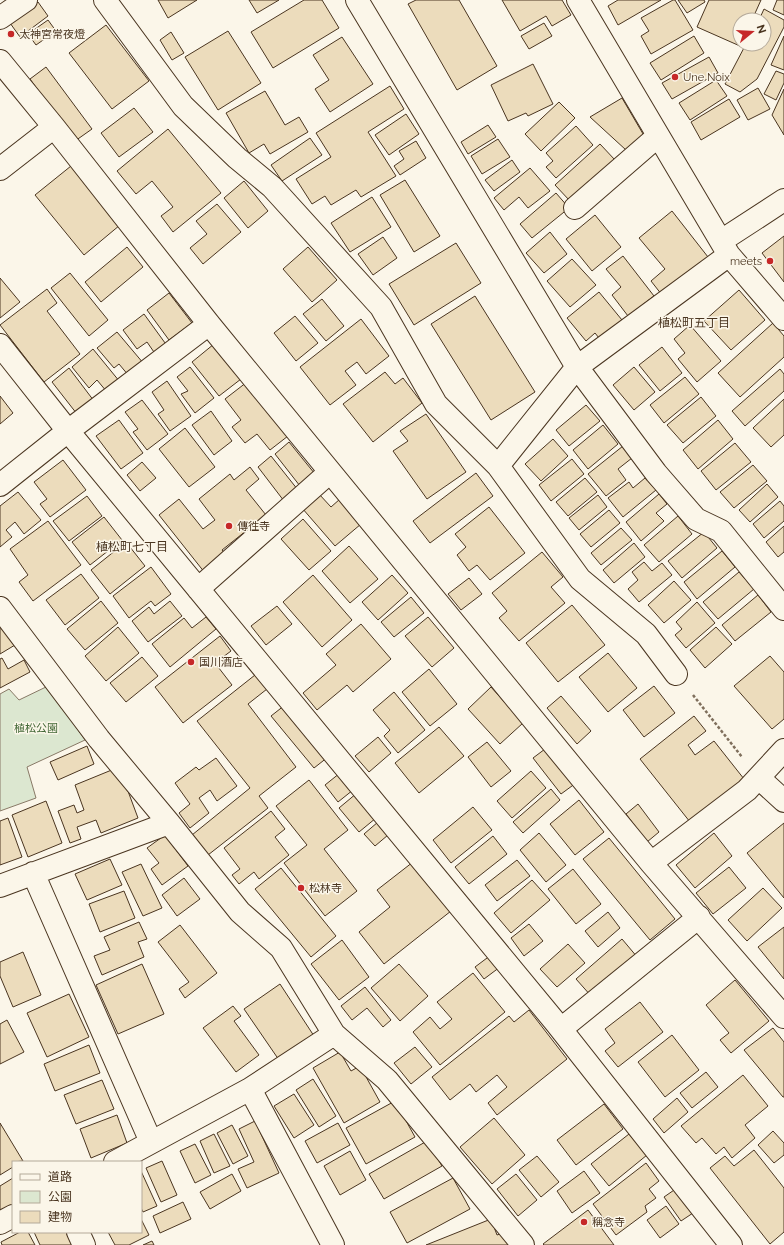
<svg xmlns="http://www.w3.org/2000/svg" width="784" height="1245" font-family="Raleway,'Noto Sans JP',sans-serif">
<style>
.green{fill:#dce7d0;stroke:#887966}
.building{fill:#ecdcbc;stroke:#4a3520}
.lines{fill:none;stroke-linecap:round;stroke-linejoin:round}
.minor-casing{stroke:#4a3520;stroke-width:24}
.path{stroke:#7f6f5c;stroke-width:2.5;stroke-dasharray:3 2;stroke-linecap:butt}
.minor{stroke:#fbf6e9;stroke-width:22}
.poi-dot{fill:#c62828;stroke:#fbf6e9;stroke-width:1.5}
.labels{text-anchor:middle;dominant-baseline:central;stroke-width:3;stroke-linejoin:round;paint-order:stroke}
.poi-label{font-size:11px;fill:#4a3520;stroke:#fbf6e9;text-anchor:start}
.park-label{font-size:11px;fill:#436837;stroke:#fbf6e9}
.neighbourhood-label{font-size:12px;fill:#4a3520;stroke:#fbf6e9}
</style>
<rect width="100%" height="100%" fill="#fbf6e9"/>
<path class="green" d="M48,686L85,740L27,767L36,798L0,811V694L9,689L19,700Z"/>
<path class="building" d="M158,0H197L168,18Z
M249,0H279L257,13Z
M304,0H322L339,28L273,68L251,32Z
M416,0H459L497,66L457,90L408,4Z
M502,0H562L571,15L552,26L546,16L520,31Z
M618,0H661L618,25L608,6Z
M673,0H675L693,30L651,54L641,36L649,31L641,18Z
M678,0H704L705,2L687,13Z
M709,0H761L752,20H740V44H741L740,46L697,27Z
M777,0H784V15L773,10Z
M38,2L48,16L20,37L10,23Z
M764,9L784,20V27L757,79L740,92L725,84L746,44H764V20H759Z
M48,20L56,31L36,45L28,34Z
M544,23L552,36L529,49L521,36Z
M106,25L149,81L112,109L69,53Z
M228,31L261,83L218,110L185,57Z
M171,32L184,53L172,60L160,40Z
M694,36L704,53L661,80L650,63Z
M784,36V70L771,65Z
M342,37L373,84L330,112L315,89L329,80L313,55Z
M709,57L718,73L672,99L662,83Z
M533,64L553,104L528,116L526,113L508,121L491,85Z
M46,67L92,129L75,141L30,79Z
M776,71L784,74V83L776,100L764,94Z
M716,80L727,96L690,120L679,103Z
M390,86L404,109L368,132L396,176L361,197L356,190L331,205L325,196L312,204L296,179L331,157L316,133Z
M758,88L770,109L748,120L737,100Z
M784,89V135L772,115Z
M265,91L285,125L299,117L308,132L270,154L264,144L249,153L226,113Z
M622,98L646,139L626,150L590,117Z
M729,99L740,117L701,140L691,122Z
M559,102L575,118L541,151L525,134Z
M134,108L153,132L119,157L101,133Z
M406,114L419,134L389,155L375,135Z
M488,125L496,137L468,154L461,142Z
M576,126L593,145L556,178L546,167L553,161L546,153Z
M168,129L221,193L173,232L161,216L173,207L152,181L136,194L117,171Z
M310,138L322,155L282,181L271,165Z
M498,139L510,157L482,174L471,156Z
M416,141L426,158L400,175L394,166L404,159L399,151Z
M600,144L615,160L570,201L555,185Z
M512,160L520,172L494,191L485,180Z
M71,166L120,225L84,255L35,195Z
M530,168L550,191L528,208L519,197L504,210L494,198Z
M405,180L440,236L414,252L380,195Z
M244,181L268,211L248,228L224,198Z
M556,193L569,208L532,238L520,224Z
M372,197L391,227L350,252L331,223Z
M217,204L241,232L203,264L190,248L207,234L196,221Z
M672,211L708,257L662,295L651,281L665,269L639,238Z
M595,215L621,247L592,271L566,239Z
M550,232L567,254L544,273L526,253Z
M784,236V282L762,253Z
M383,237L397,258L373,275L358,254Z
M456,243L481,283L414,325L389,284Z
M127,247L143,267L101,302L85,282Z
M308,247L337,280L312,302L283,269Z
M623,256L654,296L628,316L612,295L621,287L606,269Z
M572,259L596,285L570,307L547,281Z
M70,273L108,320L89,336L51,288Z
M0,278L20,302L0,318Z
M47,289L57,303L47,311L80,354L44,382L0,325Z
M739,290L765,320L731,350L704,321Z
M599,292L622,320L599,338L595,333L586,341L567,318Z
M169,293L192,323L169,340L147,310Z
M475,296L535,392L491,420L431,324Z
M322,299L344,326L326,341L303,314Z
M144,314L168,347L156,355L147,342L137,349L123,330Z
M295,316L318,343L296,361L274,333Z
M361,319L389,356L366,374L357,362L345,371L356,385L330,405L300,367Z
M773,323L784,336V357L740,397L718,373Z
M690,325L721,361L697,382L678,359L685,353L674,339Z
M117,332L144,364L129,376L119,364L114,368L97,348Z
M214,344L241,379L219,396L192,362Z
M662,347L682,373L660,391L639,365Z
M93,349L120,382L107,392L97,380L89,388L72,367Z
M190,367L214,398L195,413L181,394L188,391L177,377Z
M634,367L655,392L634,410L613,385Z
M69,368L94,401L77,414L52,382Z
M780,369L784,374V391L745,426L732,411Z
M385,372L395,384L403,378L422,403L373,442L343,404Z
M685,377L699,394L664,423L650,405Z
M167,381L191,416L170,431L158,414L164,410L152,392Z
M247,382L288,436L270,450L257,434L245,443L232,427L241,420L225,399Z
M0,396L13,413L0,424Z
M701,397L716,416L683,443L667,425Z
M784,399V435L771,447L753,428Z
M142,400L168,434L147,450L133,432L138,429L125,412Z
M586,405L600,421L569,446L556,430Z
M211,411L232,441L214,455L192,425Z
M426,414L466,472L427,499L393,451L408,441L400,431Z
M119,420L143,453L121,469L96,436Z
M718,420L733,439L698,469L683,450Z
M603,425L618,444L588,469L573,450Z
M185,428L215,467L189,487L159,449Z
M553,439L568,456L541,481L525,464Z
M289,442L315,474L300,486L275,454Z
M735,443L751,462L716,490L701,471Z
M623,446L632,458L618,469L626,480L606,496L588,474Z
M271,456L298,490L284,501L258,467Z
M572,459L584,474L551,501L539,485Z
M63,460L86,490L50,517L40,504L47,499L34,482Z
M142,462L156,478L140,491L127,475Z
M753,465L767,481L734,508L720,492Z
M250,467L259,479L246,490L266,515L222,550L227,556L205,573L159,515L179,499L203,529L215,520L199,499L230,474L234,480Z
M476,473L493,496L430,543L413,521Z
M585,478L597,492L568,516L556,502Z
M645,478L656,490L623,517L608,498L629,482L633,488Z
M767,484L778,497L750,522L739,510Z
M18,492L41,520L24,534L15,522L6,530L12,537L0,547V506Z
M319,494L331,507L340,499L361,524L335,546L302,508Z
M659,494L667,504L656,513L664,521L641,541L626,522Z
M598,495L607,507L579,530L569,518Z
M87,496L102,516L69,541L53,521Z
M780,501L784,506V521L764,538L753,524Z
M489,507L525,553L490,580L477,565L469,571L457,555L466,547L455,534Z
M609,510L620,523L591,547L580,534Z
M678,516L692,534L659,562L644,545Z
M104,517L122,540L90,565L72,542Z
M303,519L331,551L309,570L281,539Z
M48,521L81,565L33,601L19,582L28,575L10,549Z
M784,526V552L778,557L766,542Z
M621,528L632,540L601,565L591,553Z
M704,532L717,548L682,578L668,561Z
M126,542L145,566L110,594L91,570Z
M634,543L645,557L614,583L603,570Z
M349,546L378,579L350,603L322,571Z
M722,551L735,567L697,599L684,582Z
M542,552L563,577L551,587L565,603L519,641L499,618L507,611L492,593Z
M644,562L652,571L662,563L672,575L639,602L628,589L638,580L632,572Z
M151,567L171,594L155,606L151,601L129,618L113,596Z
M739,572L754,589L718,619L703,602Z
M81,574L99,598L65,625L46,600Z
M313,575L352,620L322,647L283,602Z
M392,575L408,593L378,620L362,602Z
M469,578L482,594L461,610L448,594Z
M674,581L691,600L664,623L648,605Z
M758,595L771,612L735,641L722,625Z
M411,597L424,613L394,637L381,622Z
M101,601L118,623L85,650L67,629Z
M170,601L182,616L148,642L132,621L149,607L154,614Z
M697,602L715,623L686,648L675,635L682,629L676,622Z
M572,605L605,645L558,682L526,643Z
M277,606L292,624L266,645L251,626Z
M206,617L216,629L170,667L152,644L184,618L192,628Z
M428,617L454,648L432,667L405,636Z
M0,622L15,645L0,654Z
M361,624L391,659L353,692L347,685L317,710L303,693L336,665L326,654Z
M118,627L139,653L106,681L85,656Z
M716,627L732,644L705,668L690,650Z
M220,636L231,651L215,663L232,685L183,723L155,687Z
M608,653L637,688L608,712L579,677Z
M770,656L784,672V719L772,729L734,686Z
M142,657L158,676L126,702L110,683Z
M2,658L8,669L24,660L30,672L0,688V659Z
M429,669L457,704L430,726L402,692Z
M255,675L267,689L248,704L296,767L259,796L268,808L208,855L192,835L250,788L197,721Z
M654,686L675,713L644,737L623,710Z
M491,687L523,723L500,744L468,709Z
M394,692L425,730L398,753L384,736L390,730L373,710Z
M561,696L591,731L577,744L547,708Z
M285,705L328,757L314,768L271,716Z
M694,716L706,731L688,745L695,755L714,741L748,784L694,827L640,759Z
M439,727L464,756L419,793L395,763Z
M378,737L391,753L369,772L355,756Z
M487,742L511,771L491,787L468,757Z
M87,746L94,764L58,780L50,762Z
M549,746L576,783L561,794L533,758Z
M216,758L237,786L217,801L210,790L199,798L209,813L190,828L179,813L190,804L175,783L196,767L199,770Z
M119,767L138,818L101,833L96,820L77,827L81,839L70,843L58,811L74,805L77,813L84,810L75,785Z
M531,771L546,788L512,818L497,801Z
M340,773L353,790L338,802L325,785Z
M309,780L348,830L324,849L357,891L325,916L284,863L307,845L276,806Z
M551,789L560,800L523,833L513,822Z
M357,793L376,818L359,832L339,808Z
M579,800L604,832L575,855L550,824Z
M46,801L62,843L28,857L12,815Z
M638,804L659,832L647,842L626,814Z
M473,807L492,830L451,863L433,840Z
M271,811L285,829L275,837L289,855L259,879L254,872L239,884L232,875L240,869L224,848Z
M8,818L22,857L0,865V821Z
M378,822L388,835L375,846L364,834Z
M784,823V898L747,853Z
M539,833L566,865L546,882L520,850Z
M714,833L732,856L695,888L676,865Z
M165,835L188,866L162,885L151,869L159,863L147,848Z
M493,836L507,854L469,884L455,867Z
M609,838L675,919L650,940L583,859Z
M110,859L122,885L87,900L75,874Z
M517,860L530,876L497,901L485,885Z
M413,862L451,911L384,964L359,932L390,907L377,890Z
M141,864L162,908L143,916L122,872Z
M729,867L746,888L713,914L696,893Z
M281,868L336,936L311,957L255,889Z
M573,869L601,904L576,924L548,889Z
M184,878L200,899L177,916L162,895Z
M532,880L550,900L511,933L494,913Z
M763,888L782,908L747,941L728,920Z
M124,891L135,918L100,932L89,904Z
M608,912L620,928L598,947L585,931Z
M139,922L147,939L138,942L144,957L102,975L94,956L110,950L104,937Z
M529,924L543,941L524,956L511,938Z
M180,925L217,973L185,998L179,989L189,982L158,942Z
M784,927V979L758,947Z
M622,939L638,958L592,997L576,979Z
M342,940L369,977L339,1000L311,964Z
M568,944L585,963L557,987L540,969Z
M23,952L41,995L13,1007L0,976V962Z
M491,955L500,967L484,979L475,967Z
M142,964L164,1014L118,1034L96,985Z
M399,964L428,996L400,1021L371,988Z
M473,973L505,1012L440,1065L413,1032L430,1017L440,1029L452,1019L437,1002Z
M735,980L769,1021L731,1053L720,1040L729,1033L706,1005Z
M280,984L314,1036L279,1060L244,1009Z
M365,987L391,1020L383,1027L367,1008L352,1020L341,1006Z
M69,994L89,1037L47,1057L27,1013Z
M640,1002L663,1032L618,1067L605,1051L615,1043L605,1029Z
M233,1006L241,1016L234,1021L259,1055L236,1072L203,1028Z
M529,1010L567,1059L497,1115L488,1103L507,1087L497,1075L476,1092L470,1084L450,1100L432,1077L509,1016L514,1022Z
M7,1020L24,1052L0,1064V1024Z
M773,1028L784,1042V1097H783L744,1050Z
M672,1035L699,1070L665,1097L638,1062Z
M89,1045L100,1073L55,1091L44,1064Z
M415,1047L432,1067L411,1084L394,1063Z
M340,1052L351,1071L360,1066L380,1102L344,1123L313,1068Z
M706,1072L718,1087L692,1108L680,1093Z
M743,1075L768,1106L745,1125L755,1138L732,1158L724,1147L716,1154L702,1138L696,1143L681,1126Z
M313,1079L336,1116L319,1127L296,1090Z
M102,1080L114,1109L76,1124L64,1095Z
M294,1094L314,1125L294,1138L274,1106Z
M677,1098L688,1112L664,1133L653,1119Z
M395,1101L415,1137L366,1164L346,1128Z
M604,1104L623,1129L576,1165L557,1140Z
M117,1115L127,1143L91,1158L80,1129Z
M494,1118L525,1155L492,1184L460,1147Z
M255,1121L279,1173L247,1188L238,1169L254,1162L239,1129Z
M0,1123L23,1161L13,1162V1167L0,1175Z
M338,1123L350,1145L317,1163L305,1141Z
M232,1125L248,1156L233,1164L217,1133Z
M773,1131L784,1143V1155L774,1163L758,1145Z
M214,1134L230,1166L214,1173L200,1141Z
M629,1134L647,1155L609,1186L591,1164Z
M427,1141L442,1166L384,1199L369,1174Z
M195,1144L211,1175L195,1183L180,1151Z
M754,1150L784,1188V1232L770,1244L710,1168L725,1156L734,1166Z
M350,1151L366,1180L340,1195L324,1166Z
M537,1156L559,1182L541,1197L519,1170Z
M162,1161L177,1195L161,1202L146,1168Z
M646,1163L659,1181L649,1189L656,1198L645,1206L647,1212L616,1235L593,1204Z
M141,1171L157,1206L143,1212L141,1208Z
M584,1171L600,1193L572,1213L557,1191Z
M232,1174L241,1191L210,1209L200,1192Z
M516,1174L537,1200L518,1216L497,1189Z
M13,1178V1210L0,1211V1186Z
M453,1178L470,1209L407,1243L390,1212Z
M677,1188L693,1213L681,1221L664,1197Z
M183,1202L191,1219L160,1233L153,1216Z
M666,1206L679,1224L660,1238L647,1220Z
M588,1210L614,1245H544L543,1244Z
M141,1219L149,1235L129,1245H115L108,1232H141Z
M491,1219L497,1235L505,1232L510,1245H426Z
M20,1232H28L35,1245H2L1,1242Z
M34,1232H66L72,1245H40Z
M152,1241L154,1245H143Z"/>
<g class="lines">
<defs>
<path id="minor" d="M105,0L183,106L237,158L272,187L381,307L436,404L498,466L580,579L646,634L676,674
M357,0L577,367L656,473L696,519L721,531L784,609
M578,0L729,255L784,319
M0,18L26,0
M0,61L54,127L209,324L651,863L784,1017
M0,169L54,127
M575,208L658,136
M721,241L784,200
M0,345L68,431L556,1023L731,1245
M498,466L577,367L729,255
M0,485L68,431L209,324
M198,589L330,472
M0,608L99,739L169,823L240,912L281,948L334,1034L387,1080L523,1245
M759,778L784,801
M651,863L747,790L784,750
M33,873L151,1142
M0,886L169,823
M561,1029L699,917
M250,1089L333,1245
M115,1162L250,1089L334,1034
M0,1223L13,1216
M78,1232L84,1245"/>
</defs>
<use href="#minor" class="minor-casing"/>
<path class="path" d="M693,695L742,757"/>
<use href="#minor" class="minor"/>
</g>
<g class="poi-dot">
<circle cx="11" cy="34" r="4"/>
<circle cx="675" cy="77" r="4"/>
<circle cx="770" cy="261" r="4"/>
<circle cx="229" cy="526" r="4"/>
<circle cx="191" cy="662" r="4"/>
<circle cx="301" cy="888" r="4"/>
<circle cx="584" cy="1222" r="4"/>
</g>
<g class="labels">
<g class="poi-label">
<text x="19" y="34">太神宮常夜燈</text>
<text x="683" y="77">Une Noix</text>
<text x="762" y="261" text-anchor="end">meets</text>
<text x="237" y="526">傳徃寺</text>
<text x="199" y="662">国川酒店</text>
<text x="309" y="888">松林寺</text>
<text x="592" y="1222">稱念寺</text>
</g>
<g class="park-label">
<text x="36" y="728">植松公園</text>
</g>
<g class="neighbourhood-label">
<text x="694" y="323">植松町五丁目</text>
<text x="132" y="547">植松町七丁目</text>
</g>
</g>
<rect x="12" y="1161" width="130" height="72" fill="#fbf6e9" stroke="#b4a999"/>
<rect x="20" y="1174" width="20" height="6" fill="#fbf6e9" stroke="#b4a999"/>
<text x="48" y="1181" font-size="12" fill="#4a3520">道路</text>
<rect x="20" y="1191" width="20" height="12" fill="#dce7d0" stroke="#b4a999"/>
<text x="48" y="1201" font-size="12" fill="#4a3520">公園</text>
<rect x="20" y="1211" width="20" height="12" fill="#ecdcbc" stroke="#b4a999"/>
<text x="48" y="1221" font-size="12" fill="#4a3520">建物</text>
<g transform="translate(752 32) rotate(72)"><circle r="19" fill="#fbf6e9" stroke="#b4a999"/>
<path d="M0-3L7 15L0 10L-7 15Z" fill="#c62828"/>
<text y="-6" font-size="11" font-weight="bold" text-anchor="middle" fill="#4a3520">N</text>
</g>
</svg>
